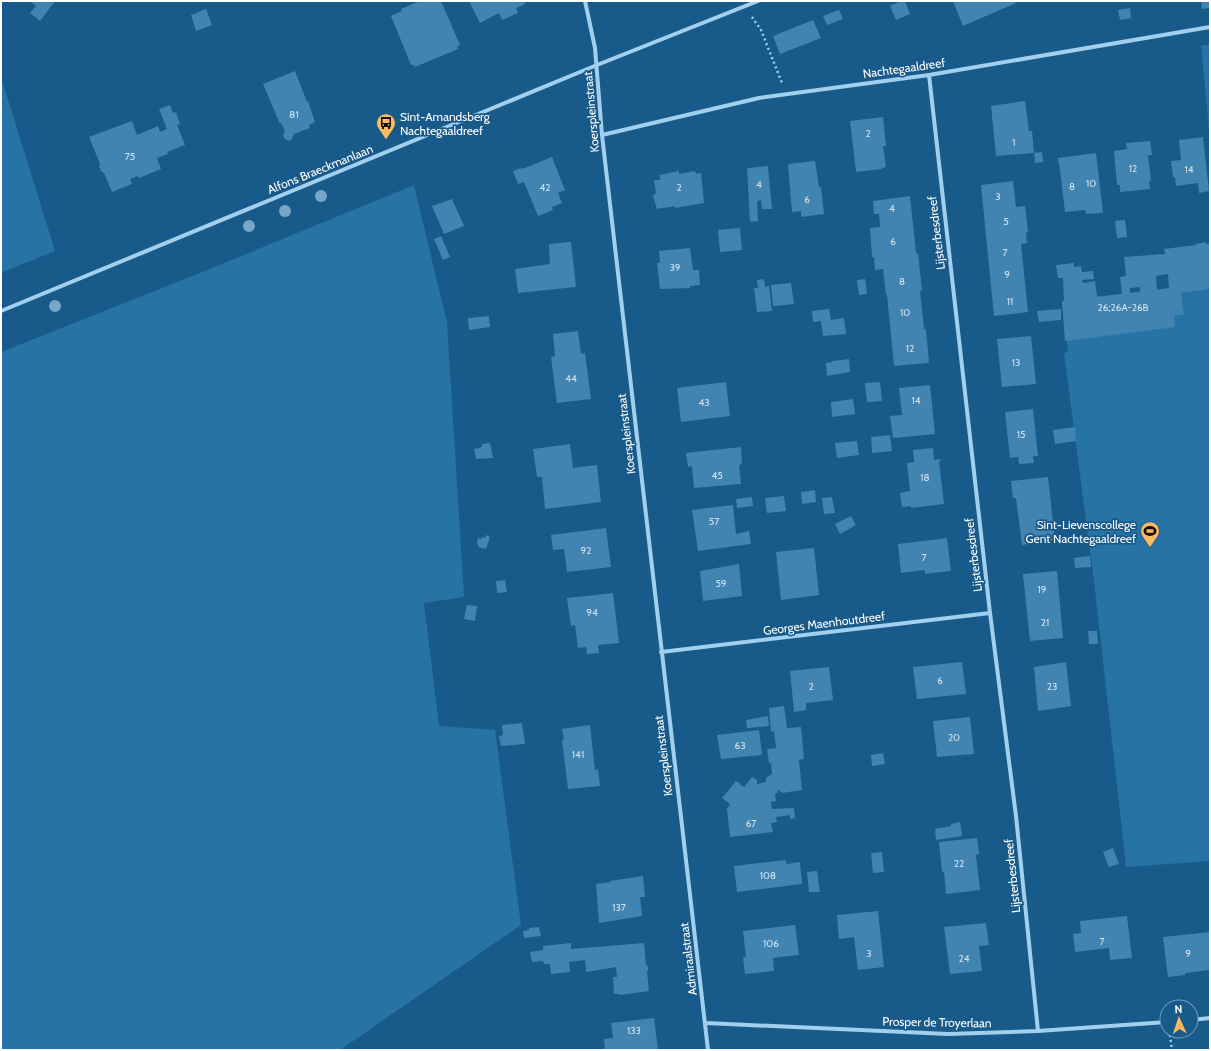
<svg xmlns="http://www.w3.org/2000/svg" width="1211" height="1051" font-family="Cabin,sans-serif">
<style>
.green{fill:#2873a6}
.building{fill:#4184b2;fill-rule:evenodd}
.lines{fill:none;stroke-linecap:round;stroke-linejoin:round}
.path{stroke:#a1cfee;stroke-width:2.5;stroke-dasharray:2 3;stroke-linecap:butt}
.street{stroke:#a1cfee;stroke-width:4}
.tree{fill:#78a6c7}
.labels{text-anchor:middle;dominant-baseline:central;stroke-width:3.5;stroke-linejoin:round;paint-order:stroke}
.number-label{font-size:10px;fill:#d0e0ec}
.street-label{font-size:12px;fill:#fff;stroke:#185a89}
.poi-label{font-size:12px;fill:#fff;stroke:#185a89;text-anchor:start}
</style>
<rect width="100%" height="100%" fill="#185a89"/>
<path class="green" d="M1210,44V140L1201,46Z
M1,77L55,251L1,273Z
M414,185L447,323L464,597L424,603L439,726L495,730L521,925L340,1050H1V352L200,273Z
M1169,288L1181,293L1210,289V861L1126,867L1094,581L1064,353L1068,352L1062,301Z"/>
<path class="building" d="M30,1H55L40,21L30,13L36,6Z
M420,1H441L460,45L457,47L458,49L415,67L414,65H411L391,16L402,11L401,9Z
M469,1H524L525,4L516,8L518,13L502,20L499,13L480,23Z
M901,1H905L910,14L896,20L890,6Z
M953,1H1015L1016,3L963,26Z
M1201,1H1210V8L1202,9Z
M1130,8L1131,18L1120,20L1118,10Z
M206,9L212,25L196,31L191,15Z
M839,10L843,19L827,25L823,16Z
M813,20L821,38L780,54L773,36Z
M295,71L307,102L308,101L315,122L309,125L310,128L294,134L292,139L289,141L285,139L283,135L285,131L281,123L280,124L263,84Z
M1025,101L1029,131H1032L1034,153L1042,152L1043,162L1035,163L1034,153L996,156L991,106Z
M170,105L173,113L176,112L180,124L177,125L185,145L167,152L168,154L157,158L161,169L139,178L138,176L130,179L132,184L112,192L104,173L101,171L99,166L100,164L89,137L132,121L137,135L158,126L160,132L167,129L159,109Z
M883,117L886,146H883L886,167L882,168V169L856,172L850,121Z
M1203,137L1209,191L1199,193L1198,183L1176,186L1175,177H1173L1171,161L1181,160L1179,140Z
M1150,141L1152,155H1148L1151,181H1149L1150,189L1120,192V185H1117L1114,151L1127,149L1126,143Z
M1096,153L1103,213L1086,214L1085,210L1065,212L1059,162H1058V158Z
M552,157L565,190L558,193L562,203L552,207L553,210L538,216L524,182L518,184L513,171L521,168L522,169Z
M815,161L819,187H821L824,214L801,217V211L792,212L788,164Z
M768,166L772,209H762L761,200L757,201L758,221L750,222L747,168Z
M679,171V174L695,171L696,174L701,173L704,203L675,208V206L657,209L653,196L656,193L654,180H660V175Z
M1013,181L1016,207L1025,206L1028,232L1026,233L1027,243L1021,244L1028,312L994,316L981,185Z
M910,196L916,253H918L922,291H920L924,329H926L929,363L894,366L887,295H886L883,269L875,270L874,257H872L870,228L880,227L879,214H874L873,201Z
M452,199L464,226L444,234L432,206Z
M1125,220L1127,237L1117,238L1115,221Z
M740,228L742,250L720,252L718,230Z
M441,236L450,257L443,260L434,239Z
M571,242L576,287L518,293L515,269L550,264L549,244Z
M1206,242V244H1210V289L1181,293L1184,314L1174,316L1175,327L1065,341L1062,301H1064L1063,278H1058L1056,265L1074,263V267L1081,266L1082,272L1093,271L1094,279L1082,280L1083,283L1095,281L1097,297L1122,294L1120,277L1126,276L1124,257L1165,254L1164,249L1196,245V244ZM1168,274L1169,288L1157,290L1156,276ZM1140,287V292L1130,293V288Z
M690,248L693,270H699L700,285L690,286V288L660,289L657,263H660L659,251Z
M764,279L765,287L769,286L772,311L757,312L754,288H758L757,280Z
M865,279L867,294L859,295L857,280Z
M791,283L794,304L773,306L771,285Z
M829,309L831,320L844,318L846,334L823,336L821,321L813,322L812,311Z
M1061,309V320L1039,322L1037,311Z
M489,316L490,327L469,330L468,318Z
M578,331L581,354L585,353L591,399L557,403L551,357L555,356L553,334Z
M1031,336L1036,384L1002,387L997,339Z
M849,359L850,372L827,376L826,363L832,362V361Z
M726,382L730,416L681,422L677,388Z
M880,382L882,401L867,402L865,383Z
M930,385L935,434L893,438L890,416L902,415L899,388Z
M853,399L855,414L832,417L831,402Z
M1033,409L1038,456H1033L1034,463L1019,464L1018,457L1010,458L1005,412Z
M1075,427L1076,441L1055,444L1053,430Z
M890,435L892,451L872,453L871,437Z
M857,441L859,455L837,458L835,443Z
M490,443L493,458L476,459L474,449L482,447V444Z
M570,444L573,468L597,465L601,502L545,509L542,477H537L533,449Z
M741,447L742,464L739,465L741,484L694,488L692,466L688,467L686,453Z
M933,448L934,460L940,459L941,461H939L944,504L911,508V506L902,507L900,493L910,491L907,463L914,462L913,450Z
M1048,477L1055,540L1022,545L1016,498H1013L1011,481Z
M815,490L816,502L802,504L801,492Z
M784,496L786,511L767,513L765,498Z
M752,497L753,506L737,508L736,499Z
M832,497L835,513L824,514L822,498Z
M733,505L736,534L749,531L751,544L698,551L692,510Z
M851,516L856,525L840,534L835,524Z
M606,528L611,567L567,572L564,549L553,550L551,535Z
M486,535L490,537L486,549L478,547L479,545L477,544L478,538L481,539L482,537L485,538Z
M947,538L951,571L925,574V570L901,573L898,544Z
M814,548L819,595L781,600L776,552Z
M1090,556L1091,567L1075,568L1074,558Z
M739,564L742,596L703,601L700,571Z
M1057,571L1063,638L1030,641L1023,574Z
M505,580L507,592L497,593L496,581Z
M613,593L619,643L598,645L599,653L587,654L586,647L578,648L575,625L571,626L567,598Z
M467,605L477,606L475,621L464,619Z
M1088,631H1097L1098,644H1089Z
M962,662L966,694L917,699L913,667Z
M1066,662L1071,706L1038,711L1034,667Z
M829,667L833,700L806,703V710L794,712L790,671Z
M784,706L787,728L801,727L804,759L799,760L802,790L782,793L779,790L775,795L776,801L771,802L772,809L794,808L795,818L790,819V815L776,817L777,822L771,823L773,832L730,837L727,809L730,804L722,798L736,781L744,787L752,777L757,780V784L766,782V778L772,774L771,763H769L767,749L776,748L774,731L771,732L769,708Z
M768,716L769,726L747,728L746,720Z
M970,717L974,754L937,757L933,721Z
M522,723L525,744L501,746L499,736L503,735L502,725Z
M590,725L595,770L598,769L600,786L568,789L562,740L564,739L562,729Z
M759,730L762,755L721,759L717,735Z
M883,753L885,764L872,766L871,755Z
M960,822L962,836L936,840L935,829L951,826V824Z
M977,838L979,854L976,855L980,890L946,894L944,872H942L939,842Z
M1113,848L1119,864L1109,867L1103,852Z
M882,852L884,872L873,873L871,853Z
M785,860L787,864L800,862L802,884L737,892L734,866Z
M817,871L820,892H809L807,872Z
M643,876L645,897H640L642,916L599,923L596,884L611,882L610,881Z
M878,911L884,967L858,970L854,937L839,939L837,915Z
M1127,916L1132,958L1110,960L1109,948L1075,952L1073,934L1081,933L1080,921Z
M986,923L989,945L979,946L982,971L950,974L944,927Z
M795,925L799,955L773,958L774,971L745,974L743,957H746L743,931Z
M539,927L541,936L524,938L523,931L529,930V928Z
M1210,932V970L1185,973V975L1168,977L1163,937Z
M571,943V949L644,943L646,966L648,965V971H647L649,991L620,995L619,994H614L613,977H617L616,967L586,972L585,960L569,962L570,972L551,974L550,964H544L543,961L532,962L530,952L543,950V946Z
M654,1018L658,1050H605L604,1039L613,1038L611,1023Z"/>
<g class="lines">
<path class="path" d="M752,17L761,30L782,83
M1170,1035L1172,1050"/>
<path class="street" d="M585,1L595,48L602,135L708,1050
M929,75L990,613L1016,816L1038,1031
M602,135L759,98L929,75L1210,27
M1,311L597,65L758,1
M661,652L990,613
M1191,1020L1210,1018
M706,1023L948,1034L1038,1031L1167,1022"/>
</g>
<g class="tree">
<circle cx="321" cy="196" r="6"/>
<circle cx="285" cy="211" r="6"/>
<circle cx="249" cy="226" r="6"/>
<circle cx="55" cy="306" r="6"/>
</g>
<defs>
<symbol id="bus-pin" viewBox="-11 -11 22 30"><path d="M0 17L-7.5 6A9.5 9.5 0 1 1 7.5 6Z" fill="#ffb95e" stroke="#185a89"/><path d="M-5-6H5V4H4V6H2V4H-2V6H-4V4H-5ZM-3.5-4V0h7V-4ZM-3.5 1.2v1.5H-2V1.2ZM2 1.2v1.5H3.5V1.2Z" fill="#111"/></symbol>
<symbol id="stadium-pin" viewBox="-11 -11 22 30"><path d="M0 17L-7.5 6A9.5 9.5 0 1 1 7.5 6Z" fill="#ffb95e" stroke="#185a89"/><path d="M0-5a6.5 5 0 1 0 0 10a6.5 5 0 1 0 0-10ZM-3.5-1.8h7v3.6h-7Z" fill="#111"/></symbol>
</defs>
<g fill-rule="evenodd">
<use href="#bus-pin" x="375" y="112" width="22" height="30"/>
<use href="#stadium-pin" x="1139" y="520" width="22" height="30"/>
</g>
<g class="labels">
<g class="number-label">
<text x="294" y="114">81</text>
<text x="868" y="133">2</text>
<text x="1014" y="142">1</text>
<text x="130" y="156">75</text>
<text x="1133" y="168">12</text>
<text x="1189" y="169">14</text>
<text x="1091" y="183">10</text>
<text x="759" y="184">4</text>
<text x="1072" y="186">8</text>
<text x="545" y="187">42</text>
<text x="679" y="187">2</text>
<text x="998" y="196">3</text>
<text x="807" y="199">6</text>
<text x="892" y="208">4</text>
<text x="1006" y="221">5</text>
<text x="893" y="241">6</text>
<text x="1005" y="252">7</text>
<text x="675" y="267">39</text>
<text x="1007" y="274">9</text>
<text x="902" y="281">8</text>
<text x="1010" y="301">11</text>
<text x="1123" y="307">26;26A-26B</text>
<text x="905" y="312">10</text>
<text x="910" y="348">12</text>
<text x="1016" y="362">13</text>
<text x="571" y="378">44</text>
<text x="916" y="400">14</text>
<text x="704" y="402">43</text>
<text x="1021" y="434">15</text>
<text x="717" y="475">45</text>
<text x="925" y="477">18</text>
<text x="714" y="521">57</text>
<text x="586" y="550">92</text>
<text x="924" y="557">7</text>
<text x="721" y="583">59</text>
<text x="1042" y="589">19</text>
<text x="592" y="612">94</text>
<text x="1045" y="622">21</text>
<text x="940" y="680">6</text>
<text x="811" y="686">2</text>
<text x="1052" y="686">23</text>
<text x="954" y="737">20</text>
<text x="740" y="745">63</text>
<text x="578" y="754">141</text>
<text x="751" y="823">67</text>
<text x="959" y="863">22</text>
<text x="768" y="875">108</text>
<text x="619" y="907">137</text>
<text x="1102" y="941">7</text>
<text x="771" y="943">106</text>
<text x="869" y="953">3</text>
<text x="1188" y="953">9</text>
<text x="964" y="958">24</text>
<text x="634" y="1030">133</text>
</g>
<g class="street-label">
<text transform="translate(904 68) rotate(-8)">Nachtegaaldreef</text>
<text transform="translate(591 112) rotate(-95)">Koerspleinstraat</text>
<text transform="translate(320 169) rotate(-22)">Alfons Braeckmanlaan</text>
<text transform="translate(936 233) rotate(-97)">Lijsterbesdreef</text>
<text transform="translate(626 434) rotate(-97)">Koerspleinstraat</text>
<text transform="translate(973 555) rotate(-97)">Lijsterbesdreef</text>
<text transform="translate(824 623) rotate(-7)">Georges Maenhoutdreef</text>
<text transform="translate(663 756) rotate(-97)">Koerspleinstraat</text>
<text transform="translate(1012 876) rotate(-96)">Lijsterbesdreef</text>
<text transform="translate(688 959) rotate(-97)">Admiraalstraat</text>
<text transform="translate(937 1022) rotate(1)">Prosper de Troyerlaan</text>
</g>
<g class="poi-label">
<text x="400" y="116">Sint-Amandsberg<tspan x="400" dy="14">Nachtegaaldreef</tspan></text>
<text x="1136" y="524" text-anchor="end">Sint-Lievenscollege<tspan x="1136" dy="14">Gent Nachtegaaldreef</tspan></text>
</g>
</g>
<rect width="1211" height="1051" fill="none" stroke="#ffffff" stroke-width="4"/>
<g transform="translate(1179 1019) rotate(357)"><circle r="19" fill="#185a89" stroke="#749cb8"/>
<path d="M0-3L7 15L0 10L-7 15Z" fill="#ffb95e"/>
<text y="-6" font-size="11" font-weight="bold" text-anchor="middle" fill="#ffffff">N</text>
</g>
</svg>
